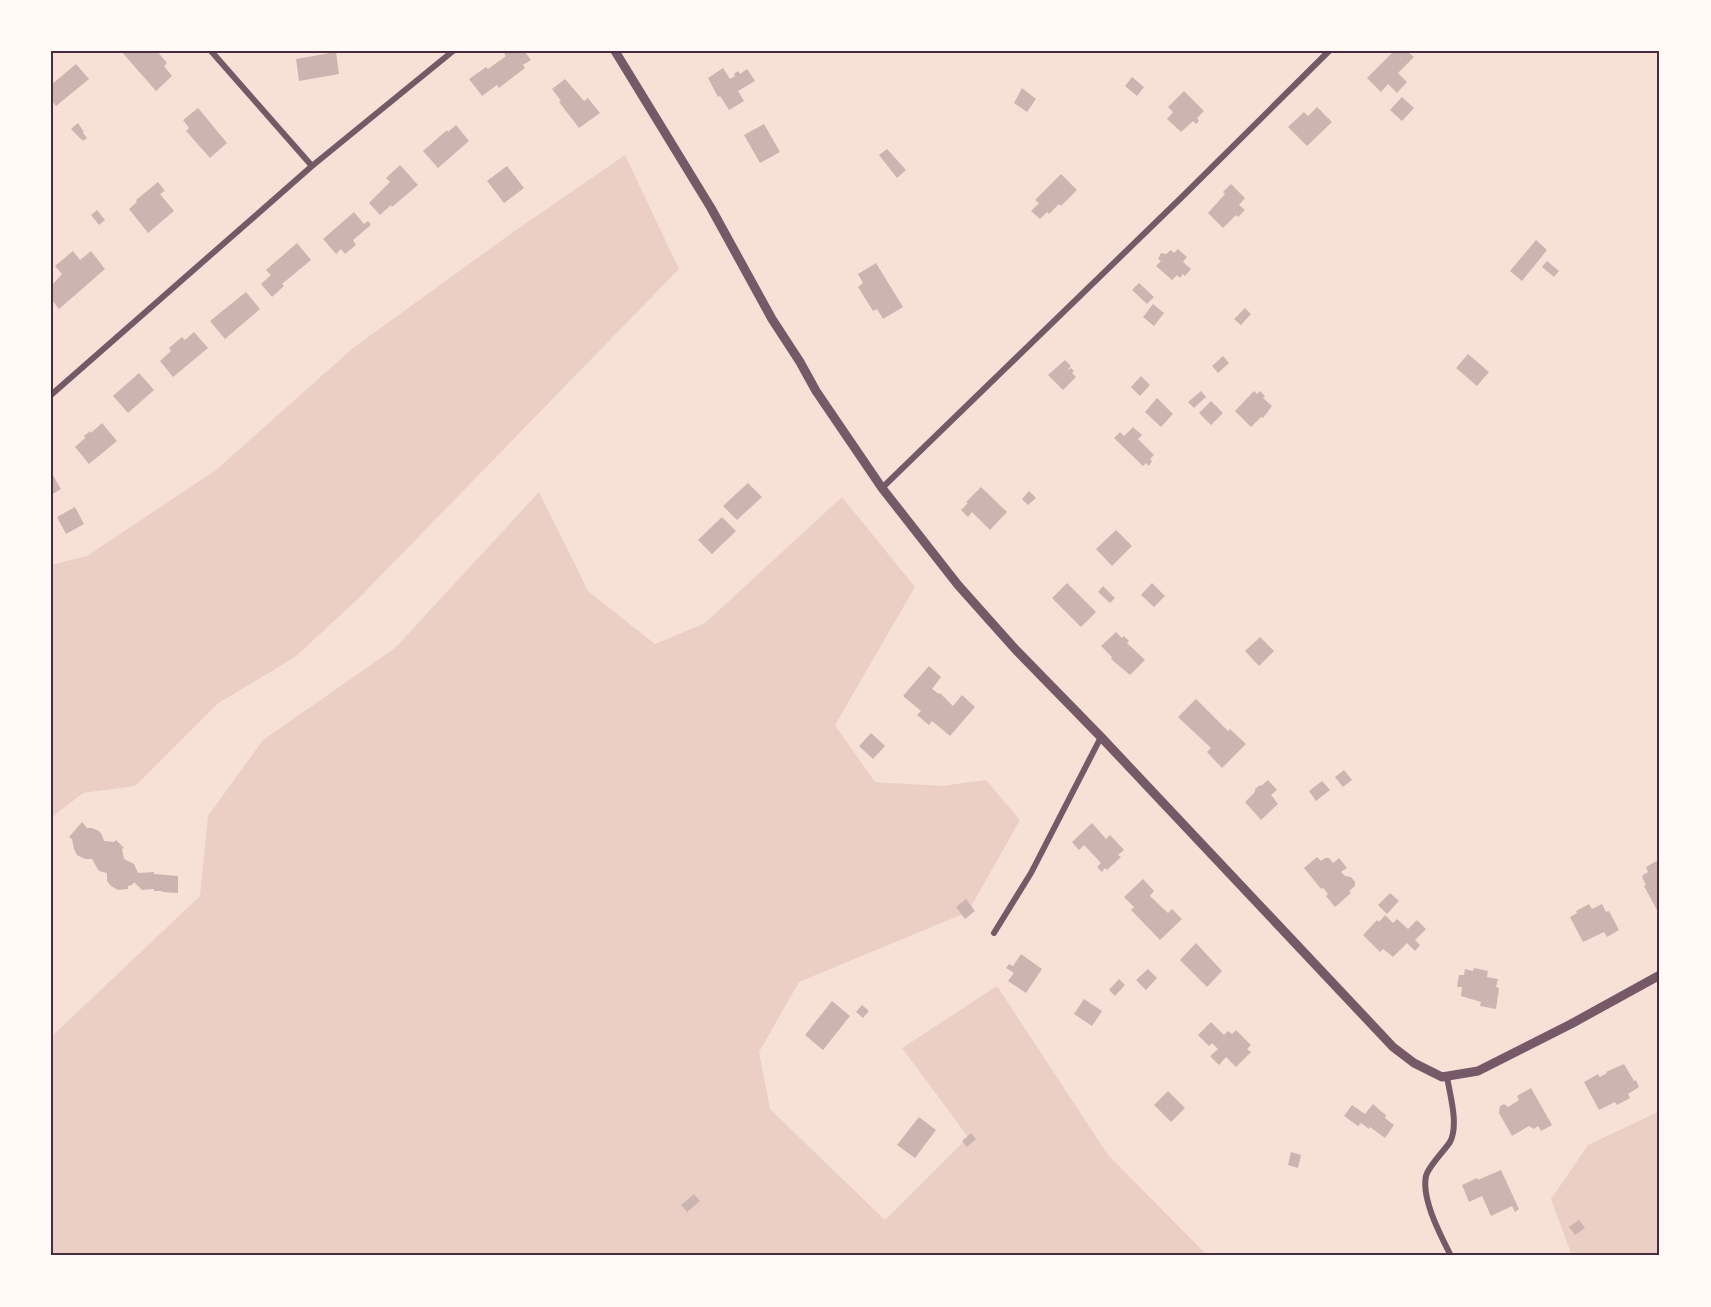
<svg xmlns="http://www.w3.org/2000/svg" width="1711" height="1307" font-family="'Nunito Sans',sans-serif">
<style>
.green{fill:#ebcfc5}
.building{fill:#ccb4b1}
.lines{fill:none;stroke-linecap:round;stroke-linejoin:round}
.minor{stroke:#755966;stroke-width:6}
.tertiary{stroke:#755966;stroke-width:9}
.neatline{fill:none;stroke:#4a2c40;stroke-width:2}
</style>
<rect width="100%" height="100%" fill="#f7e1d7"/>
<path class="green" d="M625,155L679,269L359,598L295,657L217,704L135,786L83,793L51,818V565L87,556L216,470L353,348L509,235Z
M539,492L588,591L655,644L705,623L842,497L915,587L835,725L875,782L941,786L986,780L1020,820L968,912L799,982L759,1052L770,1109L885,1220L968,1137L902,1048L997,986L1108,1155L1208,1256H51V1037L200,896L208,816L263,740L395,648Z
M1660,1111V1256H1572L1551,1199L1588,1145Z"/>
<path class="building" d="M121,51H157L167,63L164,66L172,76L156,91Z
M508,51H524L531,60L523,65L525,68L499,88L497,85L482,96L469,79L486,67L488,69L506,56L504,54Z
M1394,51H1407L1414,57L1398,73L1407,82L1397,93L1388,84L1381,92L1367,78Z
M336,52L339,74L299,81L296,59Z
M76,64L89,79L56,106L51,100V85Z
M723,68L730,79L735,76L734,74L738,71L740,74L747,69L755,81L738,91L744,101L729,110L720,96L718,97L708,78Z
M1132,77L1144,87L1137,96L1125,86Z
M565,79L584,101L588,98L600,113L579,128L559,102L561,101L552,89Z
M1022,88L1036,99L1027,112L1014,103Z
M1184,91L1204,111L1197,118L1199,121L1196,124L1193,121L1181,132L1167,119L1173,112L1168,107Z
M1402,97L1414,108L1402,121L1390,110Z
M1317,107L1332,122L1307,146L1288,127L1304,112L1308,116Z
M198,108L227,143L210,158L186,131L189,128L183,120Z
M78,123L84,132L83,133L87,138L83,141L71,129Z
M764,124L780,152L760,163L744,135Z
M456,125L469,141L438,168L423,151L447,130L448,132Z
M887,149L906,170L897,178L879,155Z
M400,165L418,185L392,207L391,205L380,215L369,203L390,182L386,178Z
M507,166L524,188L504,203L487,181Z
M1061,174L1077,190L1061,206L1059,204L1049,214L1047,212L1040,219L1031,211L1039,203L1035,200Z
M158,182L165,191L160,194L174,211L148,233L129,209L137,202L136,200Z
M1231,184L1245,198L1239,205L1245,210L1238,217L1236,215L1223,228L1208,213L1225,194L1223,192Z
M97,210L105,220L99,225L91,215Z
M354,212L364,224L368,221L371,225L353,240L356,245L345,254L341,249L336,254L323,239Z
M1536,240L1547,250L1522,281L1510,271Z
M297,243L311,260L282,284L284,286L272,297L261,284L271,275L266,270Z
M1178,249L1187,257L1183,262L1191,269L1185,276L1183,274L1180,278L1177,275L1172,280L1156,266L1161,261L1158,259L1161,253L1166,254L1171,250L1174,253Z
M73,251L80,260L91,251L105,269L59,309L51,299V286L62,274L55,266Z
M1547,261L1559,271L1554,277L1542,267Z
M876,263L903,307L883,319L877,309L873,311L858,287L863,283L858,274Z
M1139,283L1154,297L1147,304L1132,290Z
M246,292L260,309L225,339L210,321Z
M1153,304L1164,313L1154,326L1143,317Z
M1245,308L1251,314L1241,325L1234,319Z
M194,332L208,348L173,377L160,361L171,351L169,348L182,337L185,340Z
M1468,354L1489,372L1477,386L1456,368Z
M1223,356L1229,363L1218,373L1212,366Z
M1065,360L1071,366L1068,369V370L1071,368L1074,371L1072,373L1076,377L1063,390L1048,375Z
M139,373L154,390L128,413L113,396Z
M1141,376L1150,385L1140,396L1131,387Z
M1201,391L1206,397L1194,408L1188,402Z
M1254,391L1257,394L1260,391L1265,396L1263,398L1272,406L1263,418L1261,417L1251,427L1235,411Z
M1157,398L1173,414L1161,427L1145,412Z
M1211,401L1223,413L1211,425L1199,413Z
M102,423L117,441L89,464L75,447L85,438L84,436L90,431L91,433Z
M1133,427L1142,435L1138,439L1154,455L1150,459L1152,461L1149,466L1146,463L1143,466L1114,438L1120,432L1124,436Z
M51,472L61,489L51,495Z
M748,483L762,497L737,520L723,506Z
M981,487L1007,512L990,530L972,512L968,517L961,510L968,503L966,502Z
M1029,491L1036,498L1028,505L1022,499Z
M75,507L84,524L66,534L57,517Z
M722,517L736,531L712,554L698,540Z
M1116,530L1132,546L1112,566L1096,549Z
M1067,583L1096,612L1081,627L1052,598Z
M1152,583L1165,596L1154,607L1141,595Z
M1103,586L1115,598L1110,603L1098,592Z
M1116,632L1122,638L1124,636L1129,641L1127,643L1145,660L1130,675L1111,659L1112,657L1101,646Z
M1260,637L1274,651L1259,666L1245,651Z
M929,666L941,677L932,689L939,694L940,693L953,706L962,695L975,707L950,736L932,721L929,725L917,715L921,711L903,696Z
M1196,699L1228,731L1230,729L1246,744L1222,768L1207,752L1211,748L1178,717Z
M871,733L885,746L873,759L859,746Z
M1344,770L1352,780L1343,787L1335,777Z
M1268,780L1277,790L1271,795L1278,804L1261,820L1245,802L1255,792V789L1260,785L1261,786Z
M1322,781L1330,790L1316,801L1309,791Z
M82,822L87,828H92L99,831L102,835L104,841L114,842L116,840L124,848L122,849L124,859L134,864L138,873L154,872V874L178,876V893L162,892V891H154V889L142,890L134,882L132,885L128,886V889L118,890L111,886L107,881V873L99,871L92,859H85L77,855L74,849L72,839L69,837Z
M1092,823L1106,839L1110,835L1124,850L1118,855L1121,857L1107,870L1105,868L1102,872L1097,867L1101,863L1084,845L1079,850L1072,842Z
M1317,857L1321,861L1325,858H1329L1333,863L1339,858L1347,868L1341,872L1345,876L1351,877L1355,882V886L1349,891L1351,893L1335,907L1326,896L1328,894L1323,888L1321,889L1304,868Z
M1660,859V909L1657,910L1644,886L1646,885L1642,877L1643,875L1648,872L1646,867Z
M1143,879L1154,891L1150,896L1168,913L1172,909L1182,919L1160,940L1131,910L1134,907L1124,897Z
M1390,893L1399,901L1387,914L1378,905Z
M966,899L975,911L965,919L956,907Z
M1589,904L1592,909L1602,904L1606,912L1609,911L1619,930L1607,937L1604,932L1583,942L1570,917L1577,913L1576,911Z
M1385,915L1393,923L1397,919L1408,929L1417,920L1426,929L1415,940L1420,945L1415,951L1407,943L1393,957L1383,949L1380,952L1363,935L1377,920L1379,922Z
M1196,943L1222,971L1207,987L1180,960Z
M1021,954L1042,969L1026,993L1008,981L1014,973L1006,968L1009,964L1013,966Z
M1474,968L1488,971L1487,977L1498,979L1496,987L1499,988L1496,1009L1480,1006L1481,1002L1461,996L1462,987H1457L1459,975H1464L1465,969L1473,971Z
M1148,969L1157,978L1146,990L1136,980Z
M1119,979L1125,985L1115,996L1109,990Z
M1084,999L1102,1011L1092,1026L1074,1014Z
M832,1001L850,1016L823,1050L805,1035Z
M862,1005L869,1011L863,1018L856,1012Z
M1211,1022L1224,1035L1228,1031L1232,1034L1236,1030L1251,1045L1247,1049L1251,1052L1236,1067L1226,1057L1219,1065L1210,1056L1218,1049L1212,1043L1209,1046L1198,1035Z
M1624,1064L1634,1081L1636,1080L1639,1087L1628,1094L1630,1098L1617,1105L1615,1102L1599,1110L1584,1082L1598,1074L1600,1077L1607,1073L1606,1072Z
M1531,1088L1552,1125L1541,1131L1538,1126L1534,1129L1529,1126L1512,1136L1499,1113L1500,1106L1504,1104L1508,1107L1519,1100L1517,1096Z
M1168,1091L1185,1108L1171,1122L1154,1105Z
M1373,1104L1382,1112L1386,1115L1385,1118L1394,1125L1385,1138L1370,1127L1369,1129L1361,1123L1358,1126L1344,1116L1352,1105L1365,1114Z
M919,1117L936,1130L915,1158L897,1145Z
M971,1133L976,1139L967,1147L962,1141Z
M1291,1152L1301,1155L1298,1168L1288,1165Z
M1501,1170L1519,1209L1515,1212L1512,1206L1491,1216L1482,1196L1469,1202L1462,1185L1477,1178L1478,1180Z
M694,1194L700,1201L687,1212L681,1205Z
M1579,1220L1585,1228L1575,1235L1569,1227Z"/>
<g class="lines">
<path class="minor" d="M211,51L312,166
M51,395L312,166L453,51
M882,488L1185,194L1329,51
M994,933L1031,873L1101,737
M1447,1077C1450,1095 1459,1125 1450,1142C1444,1151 1428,1167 1426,1176C1421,1199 1441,1236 1451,1256"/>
<path class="tertiary" d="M615,51L711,208L772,319L800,362L816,391L882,488L958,585L1016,650L1101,737L1393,1047L1414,1063L1442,1077L1478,1071L1571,1024L1660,975"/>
</g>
<rect width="1711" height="1307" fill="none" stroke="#fffaf5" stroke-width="105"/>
<rect x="52" y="52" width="1606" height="1202" class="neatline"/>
</svg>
